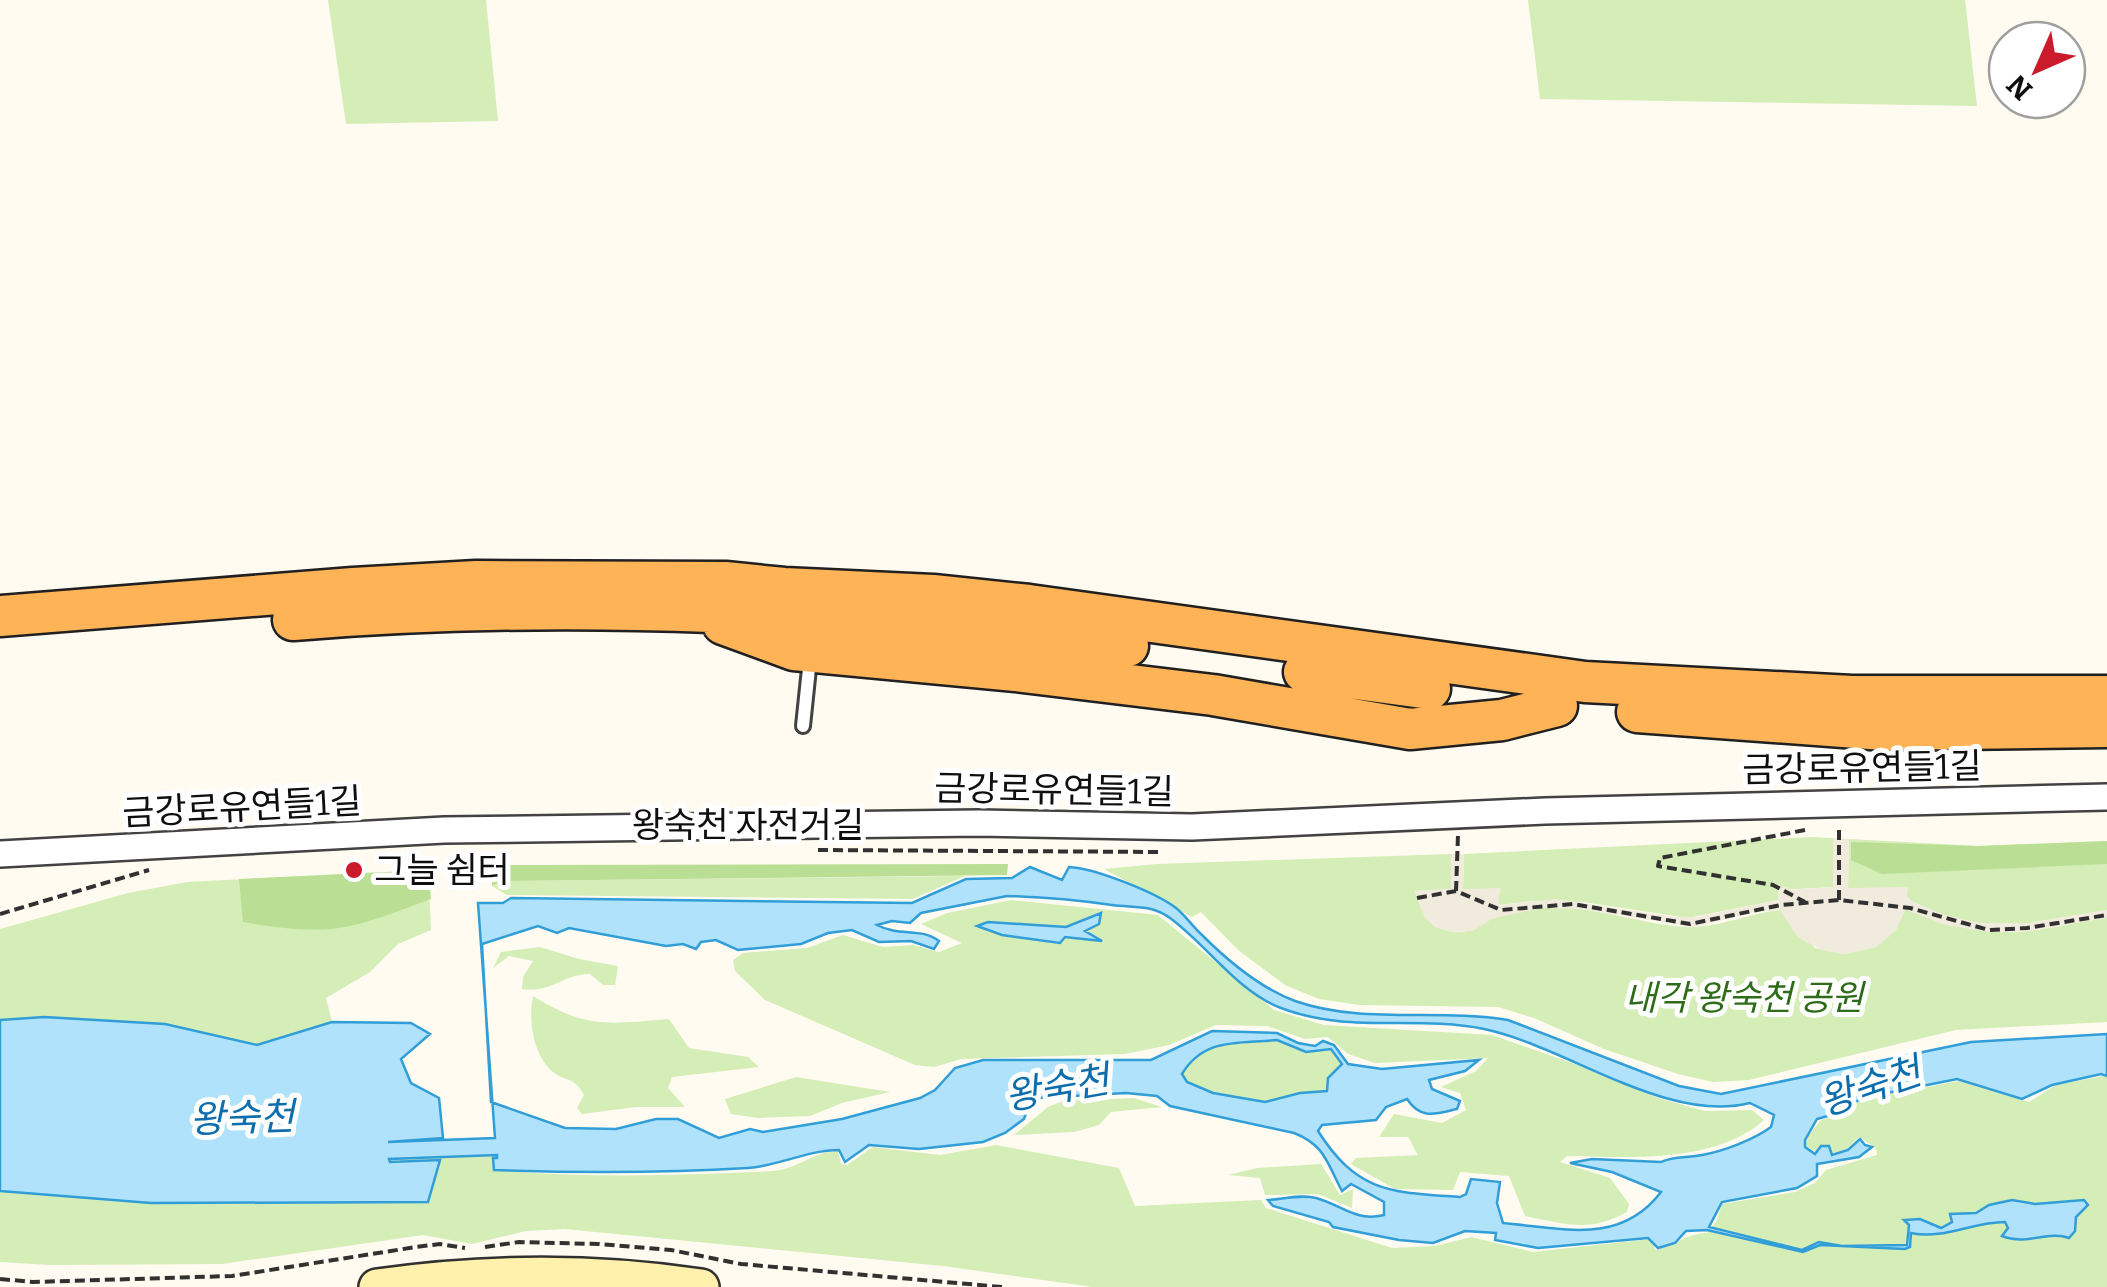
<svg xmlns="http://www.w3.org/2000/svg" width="2107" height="1287" font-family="Bitter,'Noto Sans KR',serif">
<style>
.green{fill:#d5edb6}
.forest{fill:#badf94}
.plaza{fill:#f1ebdd}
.water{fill:#b0e3fb;stroke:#319ed8;stroke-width:2.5;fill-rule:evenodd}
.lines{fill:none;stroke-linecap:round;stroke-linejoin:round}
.service-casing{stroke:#424242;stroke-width:18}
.minor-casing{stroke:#424242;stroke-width:30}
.secondary-casing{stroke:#313131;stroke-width:40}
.trunk-casing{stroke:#202020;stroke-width:45}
.path{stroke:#313131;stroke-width:4;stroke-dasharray:10 5;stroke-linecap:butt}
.service{stroke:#fff;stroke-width:12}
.minor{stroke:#fff;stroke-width:25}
.secondary{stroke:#fff1ab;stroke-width:35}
.trunk{stroke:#ffb357;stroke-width:40}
.poi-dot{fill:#cb1a2c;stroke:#fff;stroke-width:4}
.labels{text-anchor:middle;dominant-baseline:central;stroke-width:10;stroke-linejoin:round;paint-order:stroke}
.street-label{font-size:35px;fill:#0f0f0f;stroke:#fff}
.poi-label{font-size:35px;fill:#0f0f0f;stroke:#fff;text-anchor:start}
.park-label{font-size:35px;font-style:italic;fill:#2e6c19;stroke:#fff}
.water-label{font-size:38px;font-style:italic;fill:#0c6eac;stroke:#fff}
</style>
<rect width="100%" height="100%" fill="#fffbf0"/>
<path class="green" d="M328,0H486L498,121L346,124Z
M1528,0H1965L1977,106L1540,99Z
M1812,837L1833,838L1834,887L1778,890V900L1688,918L1583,902L1532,901L1500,905L1498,902L1500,889H1463L1464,854Z
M1849,839L1979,846L2107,841V910L2029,923H1979L1944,915L1911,901L1907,897V888H1848Z
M1451,854V889L1415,891C1422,914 1429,928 1455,932C1473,934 1482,921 1497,917C1512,912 1528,910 1543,908C1592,904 1640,925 1689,927C1717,928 1751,913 1781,910L1815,948L1845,954L1876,947L1896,930L1905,909C1946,925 1985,936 2029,931C2055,928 2080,921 2107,918V1022L1956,1030L1749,1080L1713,1082L1678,1074L1604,1049L1534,1018L1498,1007L1360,1005L1319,999L1285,985L1238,950L1201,912L1192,917L1104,869L1157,864Z
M428,870L431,930L398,944L370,972L326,998L332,1022L257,1045L165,1024L44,1017L0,1020V929L128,893L187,882Z
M965,876L913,899L507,895L492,886L502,881Z
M1011,900L1158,915L1274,1010L1324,1025L1492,1035L1572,1063L1658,1098L1705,1111L1752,1110L1764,1120C1715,1164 1628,1157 1567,1156L1560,1162L1610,1178L1629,1204L1627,1212C1590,1233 1565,1224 1525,1216L1509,1176L1460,1172L1453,1190L1395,1189L1351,1164L1356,1158L1418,1155L1408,1137H1379L1394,1114L1442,1123L1466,1110L1460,1093L1441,1087L1476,1071L1488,1058L1375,1063L1348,1054L1328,1037L1305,1039L1267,1026L1216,1025L1169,1045L1125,1054L961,1059L934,1067L915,1065L765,1000L735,971L733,960L743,953L807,948L843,935L883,947L913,945L939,952L962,943L921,924L947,913Z
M540,947L579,959L618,966L615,985H603L590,974C559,975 554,993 522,989L523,977L533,961L509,956L493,968L501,952Z
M533,996C586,1029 608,1024 669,1019L689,1048L748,1057L759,1067L672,1077L668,1088L685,1107H636L582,1114L577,1108L584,1095C574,1076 567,1083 553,1072C533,1055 528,1020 533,996Z
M1277,1040L1306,1052L1331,1048L1342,1064L1328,1091L1300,1093L1265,1103L1213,1093L1187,1082L1182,1073C1206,1037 1237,1044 1277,1040Z
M2103,1076L2107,1077V1287H1093L943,1266L565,1229L526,1231L472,1244L423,1235L222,1264L50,1265L0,1262V1191L151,1203L427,1202L389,1159L497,1155L494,1170C586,1178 681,1176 773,1171C796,1170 814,1151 838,1151L841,1164L847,1165L873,1147L940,1155L996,1145L1119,1168L1135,1206L1261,1200L1266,1208L1392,1248L1435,1246L1471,1237L1533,1252L1642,1240H1650L1656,1250C1675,1245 1688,1233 1707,1233L1716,1222L1722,1204L1795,1192L1815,1183L1826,1170L1877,1155L1876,1148L1859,1137L1847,1149L1832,1154L1830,1145H1822L1816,1152L1806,1146V1139L1821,1120L1838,1115L1863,1099L1959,1081L2029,1102L2056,1085Z
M796,1077L890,1092L842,1103L810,1116L758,1118L731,1114L725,1099Z
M1134,1098L1162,1107L1111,1112L1099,1125L1074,1132L1014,1135L1048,1107L1063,1101Z
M1321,1164L1340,1195L1353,1189L1352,1208L1318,1194L1265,1195L1260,1178L1228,1175L1257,1168Z"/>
<path class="forest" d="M2107,841V864L1882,874L1851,860V842L1979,846Z
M1008,864L1007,875L502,881L492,886V865Z
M428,870L431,899C400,910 364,926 331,929C302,931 271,927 243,922L239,879Z"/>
<path class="plaza" d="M1833,838L1849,839L1848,888L1908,887L1907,897L1911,901L1944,915L1979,923H2029L2107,910V918L2028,931L1991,932L1944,925L1906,909L1896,930L1876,947L1845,954L1826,951L1806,942L1796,935L1780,910L1755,912L1694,927L1582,909L1543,908L1493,918L1473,931L1451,932L1435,927L1425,918L1415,891L1451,889V854H1464L1463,889L1500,888L1498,902L1501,905L1556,899L1675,917H1697L1778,900L1779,887H1787L1788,890L1833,887Z"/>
<path class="water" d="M1030,867L1062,880L1069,867C1094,868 1155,892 1176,908C1185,915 1193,927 1202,935C1229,962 1260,988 1295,1001C1364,1025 1438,1008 1508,1020L1679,1086L1721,1094L1971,1042L2107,1034V1076L2101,1074L2052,1085L2022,1099L1957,1079L1862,1098L1838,1113L1817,1119L1805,1140V1147L1815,1154L1821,1146H1829L1832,1155L1848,1150L1860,1139L1865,1145L1872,1147L1859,1157L1817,1164V1176L1797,1188L1722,1202L1709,1227L1802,1250L1819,1242L1842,1246L1907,1245L1909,1225L1904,1220L1920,1219L1941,1228L1952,1222L1950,1214L1976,1213L1989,1205L2012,1200L2035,1204L2084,1200L2088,1205L2076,1217L2075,1231L2069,1238C2048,1230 2027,1246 2002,1236L2008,1228L2005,1222C1972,1222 1943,1240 1911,1233L1910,1247L1905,1249L1820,1245L1803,1252L1707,1230L1686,1231L1675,1243L1658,1248L1648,1238L1538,1248L1495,1240L1496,1233L1465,1231L1433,1243L1399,1240L1333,1227L1329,1222L1273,1206L1268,1200C1283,1199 1302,1194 1316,1198C1342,1205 1355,1222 1384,1215V1202L1351,1184L1342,1191C1327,1163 1325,1145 1294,1133L1170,1106L1157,1096L1126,1093L1037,1098L1030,1102L1024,1119L1005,1133L983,1142L919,1149L869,1145L845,1162L839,1150C807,1150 779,1166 748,1168C664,1173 578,1173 494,1170L493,1158H497V1155L389,1159L390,1162L440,1160L428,1202L151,1203L0,1191V1020L44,1017L165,1024L257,1045L332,1022L411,1023L430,1034L401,1059L411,1083L439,1098L443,1138L388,1142L495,1138L478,903H503L511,898L912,903L966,879L1012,878ZM1007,896C1043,897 1077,900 1112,905C1134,908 1151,904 1170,918C1207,945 1238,992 1281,1008C1348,1034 1416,1015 1484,1029C1566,1046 1666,1124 1750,1103L1774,1115L1771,1127C1753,1140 1724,1151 1702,1155C1688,1158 1673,1156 1661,1162L1592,1159L1570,1163L1612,1172L1661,1192C1620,1246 1562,1228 1503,1223L1497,1203L1500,1182L1471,1179L1466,1194L1460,1197C1392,1192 1358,1194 1318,1131L1322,1125L1376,1120L1386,1107L1407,1099C1421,1120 1435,1114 1457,1109L1460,1101L1432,1089L1429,1080L1465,1071L1479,1060L1382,1069L1348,1064L1334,1045L1323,1041L1315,1046L1298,1043L1277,1033L1212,1031L1151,1060H983L955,1068L935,1090L920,1098L842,1119L763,1132L750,1129L719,1138L678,1119H656L616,1129L565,1128L491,1102L482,944L538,926L557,933L569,928L666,946L683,944L696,949L701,942L716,940L738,950L801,944L828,933L852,930L879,942L911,941L934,949L939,941C921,927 900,937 877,925L892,921L910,923L921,913ZM1277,1040L1306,1052L1331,1049L1342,1064L1328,1078L1327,1091L1300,1093L1265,1102L1213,1093L1187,1082L1182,1074C1204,1037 1239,1044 1277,1040Z
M1101,913L1099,924L1085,931L1102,941L1065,937L1060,943L1002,935L977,926L988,922L1066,927Z"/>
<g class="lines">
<defs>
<path id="service" d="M803,726L810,659"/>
<path id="minor" d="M0,854L444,830L979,823L1192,827L1545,811L2107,797"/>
<path id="secondary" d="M377,1287C483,1272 594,1271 701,1287"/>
<path id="trunk" d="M0,616L353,588L476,581L725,582L784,588L933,595L1029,605L1585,682L1852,696H2107
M293,620C572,597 851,613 1128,646
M723,624L794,650L1016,671L1213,695L1410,729L1502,720L1557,706
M1304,672L1430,689
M1637,712L1884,730L2107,727"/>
</defs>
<use href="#service" class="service-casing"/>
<use href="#minor" class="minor-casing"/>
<use href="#secondary" class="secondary-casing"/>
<use href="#trunk" class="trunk-casing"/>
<path class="path" d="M1805,830L1660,858L1658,866L1773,885L1805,902
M818,850L1163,852
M1456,891L1458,835
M1417,898L1456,891L1501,910L1573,904L1690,924L1781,905L1839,900L1910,908L1989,930L2027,928L2107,915
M1839,900V825
M0,914L149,870
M485,1247L519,1242L599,1244L671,1250L741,1264L1002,1287
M0,1279L33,1282L232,1276L416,1247L440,1244L465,1248"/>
<use href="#service" class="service"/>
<use href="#minor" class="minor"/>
<use href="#secondary" class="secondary"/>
<use href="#trunk" class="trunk"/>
</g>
<circle class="poi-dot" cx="354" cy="870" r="10"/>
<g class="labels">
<g class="street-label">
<text transform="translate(1862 768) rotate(-1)">금강로유연들1길</text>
<text transform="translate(1054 790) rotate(1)">금강로유연들1길</text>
<text transform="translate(242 807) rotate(-3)">금강로유연들1길</text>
<text x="748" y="825">왕숙천 자전거길</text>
</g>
<g class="poi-label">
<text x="374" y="870">그늘 쉼터</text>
</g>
<g class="park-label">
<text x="1744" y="998">내각 왕숙천 공원</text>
</g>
<g class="water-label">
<text transform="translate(1870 1087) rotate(-19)">왕숙천</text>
<text transform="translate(1057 1088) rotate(-10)">왕숙천</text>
<text transform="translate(242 1118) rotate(-2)">왕숙천</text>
</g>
</g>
<g transform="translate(2037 70) rotate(225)"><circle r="48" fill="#ffffff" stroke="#9f9f9f" stroke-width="2.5"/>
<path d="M0-8L18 38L0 25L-18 38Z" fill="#cb1a2c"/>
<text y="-15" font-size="28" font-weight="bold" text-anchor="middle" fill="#0f0f0f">N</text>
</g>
</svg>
